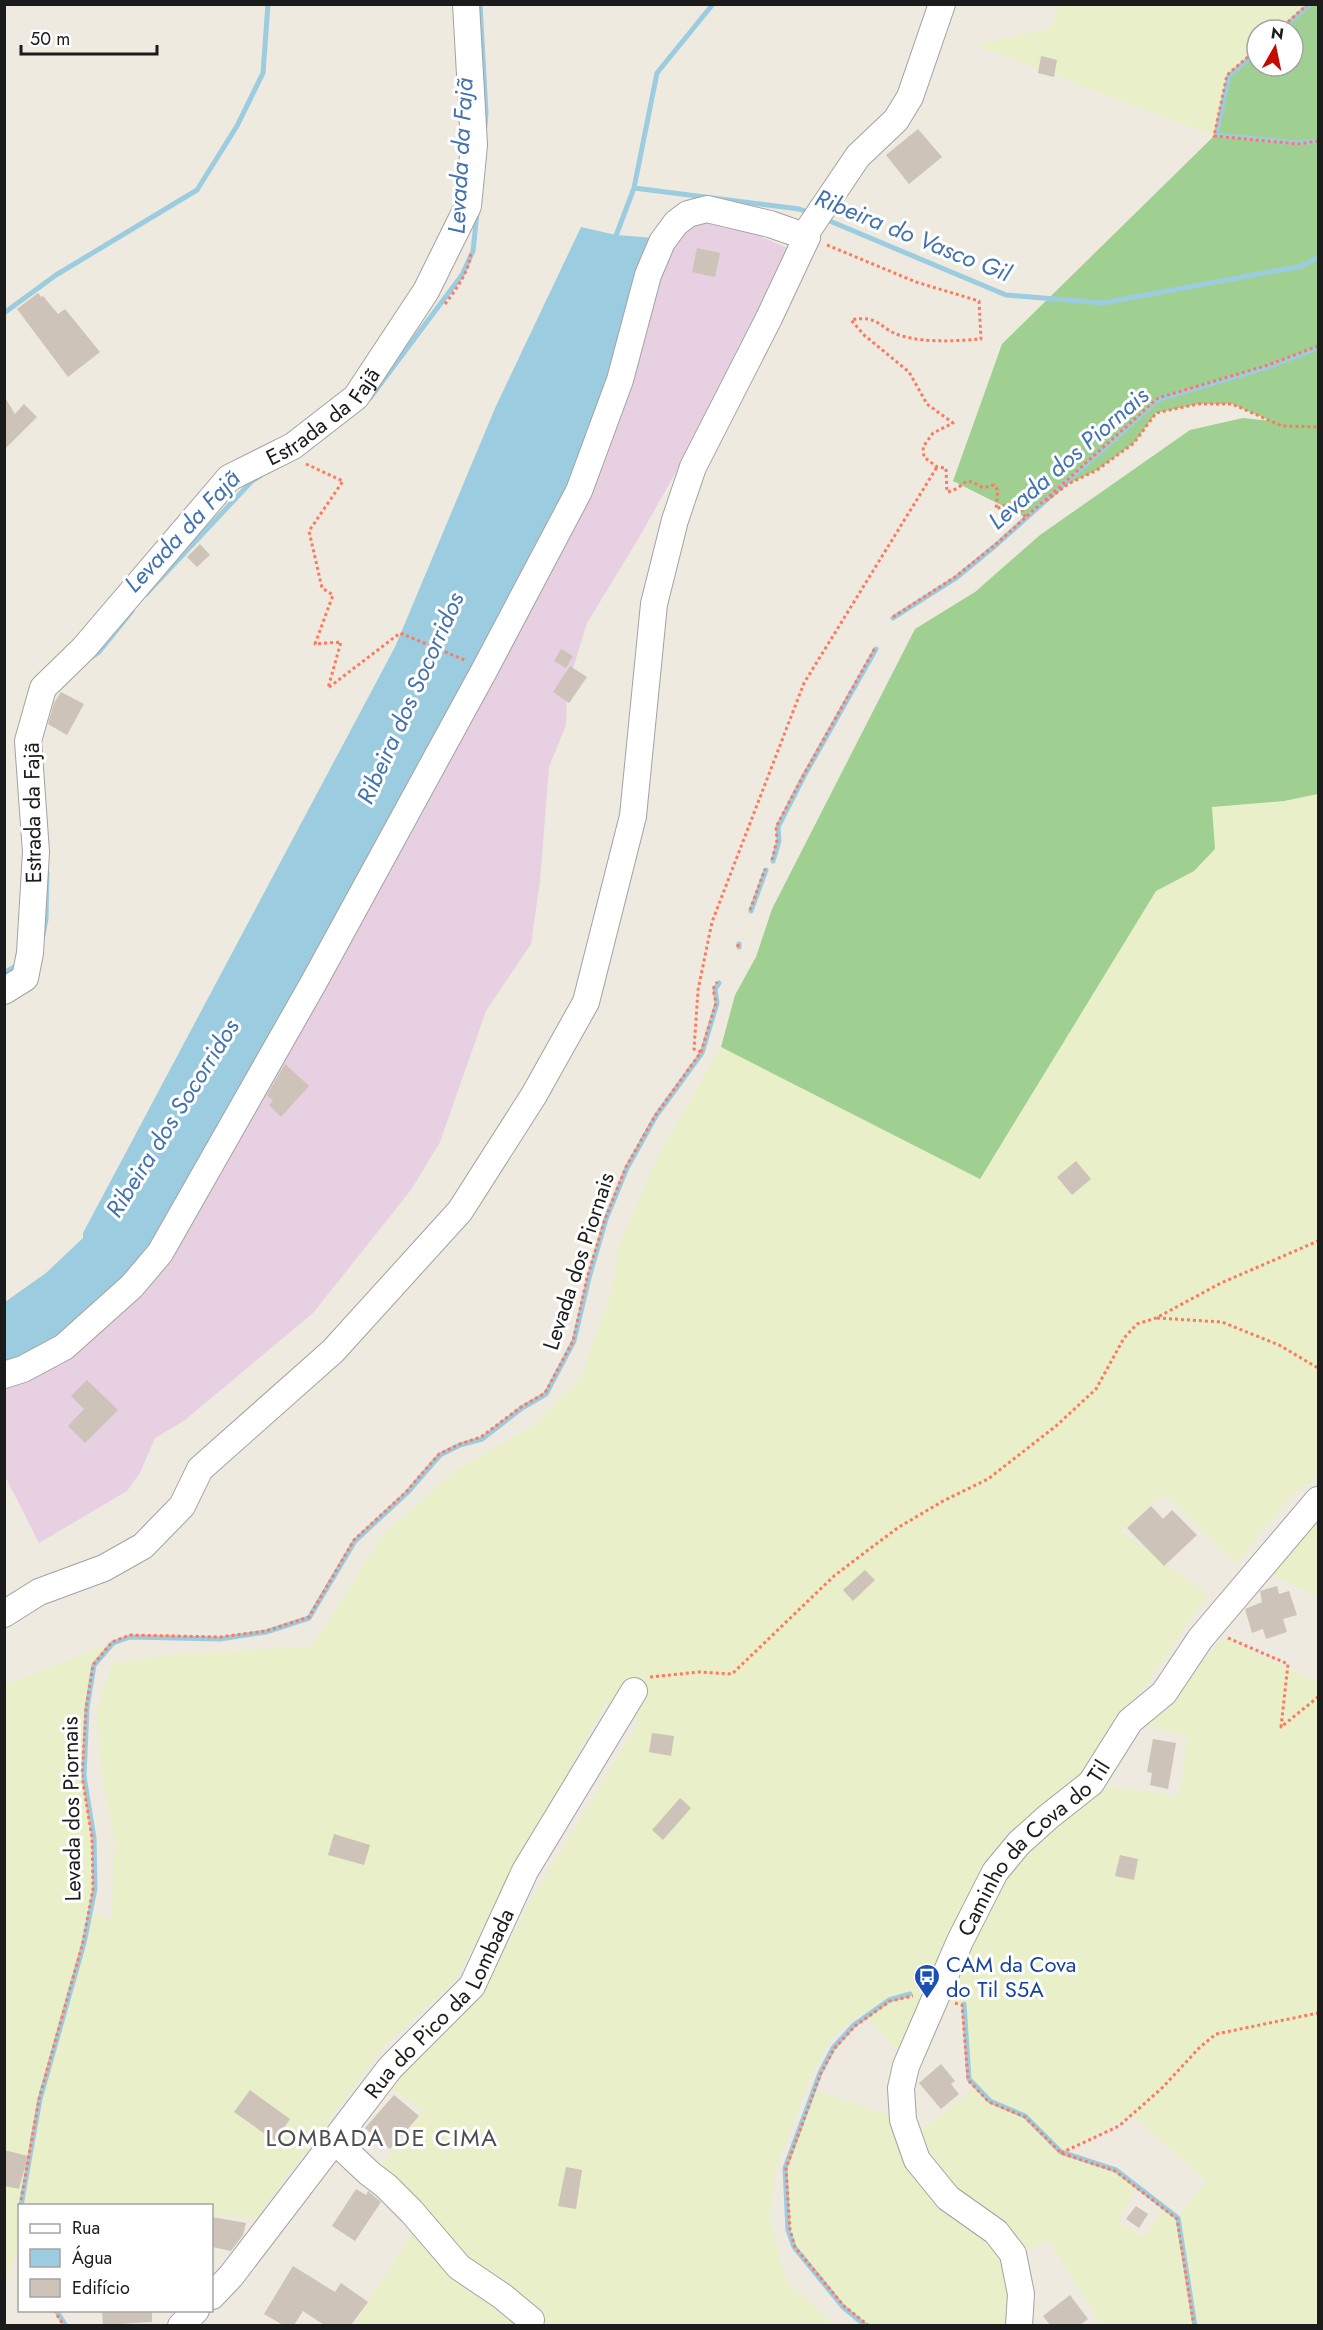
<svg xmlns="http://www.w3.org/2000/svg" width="1323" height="2330" font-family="Jost,sans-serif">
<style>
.industrial{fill:#e7d0e2}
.farmland{fill:#e9efc8;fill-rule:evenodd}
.forest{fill:#9fd091}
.water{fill:#9cccdf}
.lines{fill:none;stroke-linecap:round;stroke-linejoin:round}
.stream{stroke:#9cccdf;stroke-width:5}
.building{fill:#cdc3b8}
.minor-casing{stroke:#a2a2a2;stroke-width:28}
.path{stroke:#ff795f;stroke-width:3;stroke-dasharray:3 3;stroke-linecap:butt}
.minor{stroke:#fff;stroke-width:26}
.labels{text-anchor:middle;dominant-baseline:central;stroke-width:6;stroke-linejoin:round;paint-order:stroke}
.street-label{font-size:22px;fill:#1b1b1b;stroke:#fff}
.transit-label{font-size:22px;fill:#164399;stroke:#fff;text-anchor:start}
.water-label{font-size:24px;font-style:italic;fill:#4272b0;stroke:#fff}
.neighbourhood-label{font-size:24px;letter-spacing:1.5px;fill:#4e4e4e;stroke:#fff}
</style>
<rect width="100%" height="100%" fill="#eeeadf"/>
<path class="industrial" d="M700,221L733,224L787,248L706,419L637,541L587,623L567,688L566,725L549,767L540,881L531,944L486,1011L440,1142L411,1190L313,1313L185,1420L155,1438L140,1473L127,1491L39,1543L5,1476V1384L144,1287L245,1129L372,892L648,293L679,237Z"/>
<path class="farmland" d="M1059,5H1308L1279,30H1257V49L1227,75L1214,136L975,45L1051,28Z
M1318,794V1475L1290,1497L1236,1564L1164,1494L1121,1531L1208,1594L1087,1769L994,1852L903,2056L862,2012L832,2037L811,2077L775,2170L770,2221L786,2280L834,2325H353L425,2214L378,2171L424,2110L389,2087L484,1986L545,1876L640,1721L606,1702L456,1979L383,2047L256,2218L212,2214V2206H20L19,2244L6,2280L5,2279L4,1685L121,1639L93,1665L86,1708L82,1776L92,1838L93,1889L89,1911L111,1920L115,1842L100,1763L97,1710L112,1663L169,1655L312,1646L385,1532L458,1469L536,1424L582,1375L611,1293L619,1247L656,1159L721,1047L980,1178L1156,891L1194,871L1212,807L1284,801Z
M1318,1507V1597L1267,1572Z
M1223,1638L1316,1682L1318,1680V2325H1096L1099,2322L1049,2241L1013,2254L1019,2325H869L844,2306L795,2247L790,2230L786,2168L815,2090L903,2120L910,2139L975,2088L968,2080L962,2005L935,2000L995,1872L1091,1783L1179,1796L1188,1736L1130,1721L1206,1658ZM1132,2115L1206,2181L1177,2219L1163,2209L1144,2238L1117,2222L1137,2188L1115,2171L1061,2153Z"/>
<path class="forest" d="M1308,4L1318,5V794L1284,801L1212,807L1215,849L1194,871L1156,891L980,1179L721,1047L735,995L756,957L772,909L915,629L975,592L1040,535L1190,430L1243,418L1271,421L1232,404H1198L1156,413L1134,443L1097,470L1068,484L1025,517L953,481L1002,344L1214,136L1227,75L1257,49V66H1293V30H1279Z"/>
<path class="water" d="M581,227L616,235L655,238L575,488L155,1253L50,1349L5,1367V1302L46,1273L83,1238V1233L395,647L496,406Z"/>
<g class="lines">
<path class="stream" d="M480,4L486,113L485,126
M1281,30L1310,4
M1257,51L1229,76L1216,135L1298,143L1318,141
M634,188L799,209L811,213
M825,219L1006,295L1103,303L1302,266L1318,257
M614,241L634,188L657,73L713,4
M4,313L56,275L197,190L237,126L263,73L268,4
M370,398L462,275L473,251L477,213
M146,594L252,481L260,476
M893,618L956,578L995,546L1159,399L1268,367L1318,348
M89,659L99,652L132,611
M773,861L779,841L778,827L804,776L876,649
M751,911L766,870
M43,935L46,919L47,873
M739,947V944
M4,973L18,965
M964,2004L969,2079L990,2101L1025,2116L1061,2152L1116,2170L1178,2218L1195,2326
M21,2206L40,2099L84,1943L95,1889L94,1838L84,1776L87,1708L94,1665L113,1643L130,1637L220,1639L266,1632L309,1618L355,1541L407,1493L440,1455L460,1445L482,1439L522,1408L546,1394L574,1341L589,1278L606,1219L627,1168L656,1116L702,1053L717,1003L715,989L719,983
M56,2310L66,2326
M866,2326L843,2307L794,2247L788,2230L785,2168L820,2073L833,2048L854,2025L889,2000L910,1994"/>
</g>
<path class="building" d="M1041,56L1057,60L1054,77L1038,73Z
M918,129L942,157L909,184L886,155Z
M697,248L720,253L715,277L692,272Z
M38,293L41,297L43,296L58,314L65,309L100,352L68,377L17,309Z
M4,396L15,414L24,404L37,417L4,450Z
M200,544L210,555L197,567L187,557Z
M561,649L573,656L566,668L554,661Z
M570,666L587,677L569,703L553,692Z
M61,692L84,704L67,735L48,724L54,703Z
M285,1064L309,1086L281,1117L269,1105L273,1101L267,1095Z
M1076,1161L1091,1179L1072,1195L1057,1177Z
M87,1380L118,1410L85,1443L68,1426L84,1409L71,1396Z
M1151,1506L1163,1519L1172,1510L1197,1535L1164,1566L1127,1528Z
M865,1570L875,1580L853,1601L843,1590Z
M1277,1586L1279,1594L1289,1591L1297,1615L1283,1619L1287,1632L1266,1639L1263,1629L1252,1633L1245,1609L1262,1602L1260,1591Z
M652,1733L674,1736L671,1756L649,1752Z
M1153,1739L1176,1743L1168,1789L1150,1785L1152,1773L1147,1772Z
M680,1798L691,1808L663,1840L652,1830Z
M334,1834L370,1845L364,1865L328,1855Z
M1120,1855L1138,1859L1134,1880L1115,1876Z
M941,2064L955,2081L951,2084L959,2094L941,2109L919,2083Z
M250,2090L290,2119L275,2141L234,2112Z
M394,2095L419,2116L390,2149L365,2128Z
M4,2150L28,2156L19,2189L4,2186Z
M566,2167L582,2170L576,2209L558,2206Z
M356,2189L366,2195L368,2191L381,2202L355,2241L332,2226Z
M1136,2206L1148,2214L1139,2228L1126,2219Z
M212,2217L246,2223L243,2235L231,2251L212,2247Z
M293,2266L335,2292L341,2283L368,2302L351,2325H324L303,2311L294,2325H283L264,2314Z
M1070,2295L1088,2319L1080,2325H1050L1043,2316Z
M102,2310H152V2322L103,2325Z"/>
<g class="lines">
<defs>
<g id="minor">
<path id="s1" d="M4,991L25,978L30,953L36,852L28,741L43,688L84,648L229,478L293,446L356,397L426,291L468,206L474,145L466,4"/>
<path d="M4,1375L23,1369L64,1347L132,1286L160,1253L314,982L485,669L579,491L620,380L648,275L662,242L676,223L688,214L707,209L770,224L807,237"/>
<path d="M4,1614L39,1592L104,1568L143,1546L182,1506L200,1469L333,1351L460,1211L534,1095L586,1002L633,816L654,604L675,520L693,467L769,318L807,237L806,233L858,156L896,120L910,97L942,4"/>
<path d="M334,2140L369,2173L386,2186L412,2212L459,2267L502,2296L531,2320"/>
<path id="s2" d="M212,2296L231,2276L390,2068L472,1986L525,1871L634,1691"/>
<path d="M181,2326L196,2310"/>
<path id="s3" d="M1019,2326L1021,2294L1013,2254L996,2232L948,2198L917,2160L903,2120L901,2088L906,2066L960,1941L995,1872L1019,1843L1048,1817L1091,1783L1130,1721L1164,1693L1200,1639L1318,1500"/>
</g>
</defs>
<use href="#minor" class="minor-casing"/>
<path class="path" d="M1279,30L1308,4
M1257,49L1227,75L1214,136L1298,144L1318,141
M827,245L916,282L979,301L981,339C955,341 928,343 902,336C880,330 880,314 851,320L864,335L909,372L927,404L953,423L933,433L923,447L924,457L937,467L946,468L947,492C967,488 961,473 983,488L994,485L998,490L996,509L1013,502L1020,503L1025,517
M445,304C457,288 469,272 471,252
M306,464L343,481L309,531L322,588L333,595L315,644L341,642L328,688L400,633L467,661
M1046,501L1068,484L1097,470L1134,443L1156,413L1198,404H1232L1282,426L1318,427
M893,617L955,577L995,545L1158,398L1268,365L1318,346
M772,860L777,840L776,827L803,776L875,648
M750,910L765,869
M738,947V944
M701,1052L694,1049L698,990L712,922L804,683L937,467
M1157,1318L1222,1322L1279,1345L1318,1368
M1228,1638L1288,1664L1281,1727L1318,1697
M650,1677L699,1672L732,1674L834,1576L868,1550L899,1527L943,1501L988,1479L1056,1426L1096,1389L1124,1338L1137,1324L1156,1318L1221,1283L1318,1241
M955,2003L962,2005L968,2080L989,2102L1025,2117L1061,2153L1115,2171L1177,2219L1194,2326
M1061,2153L1119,2126L1162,2088L1200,2047L1216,2034L1318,2013
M20,2206L39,2099L83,1942L93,1889L92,1838L82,1776L86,1708L93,1665L112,1642L130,1635L220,1637L266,1631L309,1617L354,1540L406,1492L439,1454L460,1444L481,1437L521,1407L545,1393L573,1341L587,1278L605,1219L626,1167L655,1116L701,1052L716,1003L713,989L717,982
M20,2206V2245
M54,2310L64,2326
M869,2326L844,2306L795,2247L790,2230L786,2168L821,2073L834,2049L855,2026L890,2001L913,1996"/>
<use href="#minor" class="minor"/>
</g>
<defs>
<symbol id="bus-pin" viewBox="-11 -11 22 30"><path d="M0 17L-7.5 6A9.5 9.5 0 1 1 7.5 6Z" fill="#1a4fb4" stroke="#fff"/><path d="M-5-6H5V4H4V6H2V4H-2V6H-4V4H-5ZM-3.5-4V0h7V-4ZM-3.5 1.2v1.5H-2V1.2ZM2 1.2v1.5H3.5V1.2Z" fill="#fff"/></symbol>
</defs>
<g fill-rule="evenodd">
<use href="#bus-pin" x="912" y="1962" width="30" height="40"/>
</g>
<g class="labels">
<g class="street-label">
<text stroke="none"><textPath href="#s1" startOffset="712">Estrada da Fajã</textPath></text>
<text transform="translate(32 813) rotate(-91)">Estrada da Fajã</text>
<text transform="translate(578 1261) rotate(-72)">Levada dos Piornais</text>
<text transform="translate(71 1809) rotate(-91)">Levada dos Piornais</text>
<text stroke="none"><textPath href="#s3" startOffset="562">Caminho da Cova do Til</textPath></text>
<text stroke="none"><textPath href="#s2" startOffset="372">Rua do Pico da Lombada</textPath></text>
</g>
<g class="transit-label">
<text x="946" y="1964">CAM da Cova<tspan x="946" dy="25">do Til S5A</tspan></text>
</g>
<g class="water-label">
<text transform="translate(460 156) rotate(-87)">Levada da Fajã</text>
<text transform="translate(913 235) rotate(22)">Ribeira do Vasco Gil</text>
<text transform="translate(1068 458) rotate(-41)">Levada dos Piornais</text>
<text transform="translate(182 531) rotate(-47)">Levada da Fajã</text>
<text transform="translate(410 698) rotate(-66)">Ribeira dos Socorridos</text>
<text transform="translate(172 1118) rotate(-58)">Ribeira dos Socorridos</text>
</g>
<g class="neighbourhood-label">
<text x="382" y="2137">LOMBADA DE CIMA</text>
</g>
</g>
<rect width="1323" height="2330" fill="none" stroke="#1b1b1b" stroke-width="12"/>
<rect x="18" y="2204" width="195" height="108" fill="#ffffff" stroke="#a4a4a4" stroke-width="1.5"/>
<rect x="30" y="2224" width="30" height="9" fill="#ffffff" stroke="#a4a4a4" stroke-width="1.5"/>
<text x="72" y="2234" font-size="18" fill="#1b1b1b">Rua</text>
<rect x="30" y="2249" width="30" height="18" fill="#9cccdf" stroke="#a4a4a4" stroke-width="1.5"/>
<text x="72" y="2264" font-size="18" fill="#1b1b1b">Água</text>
<rect x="30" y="2279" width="30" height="18" fill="#cdc3b8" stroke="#a4a4a4" stroke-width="1.5"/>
<text x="72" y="2294" font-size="18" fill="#1b1b1b">Edifício</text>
<g transform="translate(1275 48) rotate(9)"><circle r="28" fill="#ffffff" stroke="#a4a4a4" stroke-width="1.5"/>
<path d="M0-4.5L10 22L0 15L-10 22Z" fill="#c60c00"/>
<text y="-9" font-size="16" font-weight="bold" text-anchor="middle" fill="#1b1b1b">N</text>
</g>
<path d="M21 45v9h136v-9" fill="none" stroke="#1b1b1b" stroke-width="3"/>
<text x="30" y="45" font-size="18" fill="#1b1b1b" stroke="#ffffff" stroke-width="4.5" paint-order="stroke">50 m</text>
</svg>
